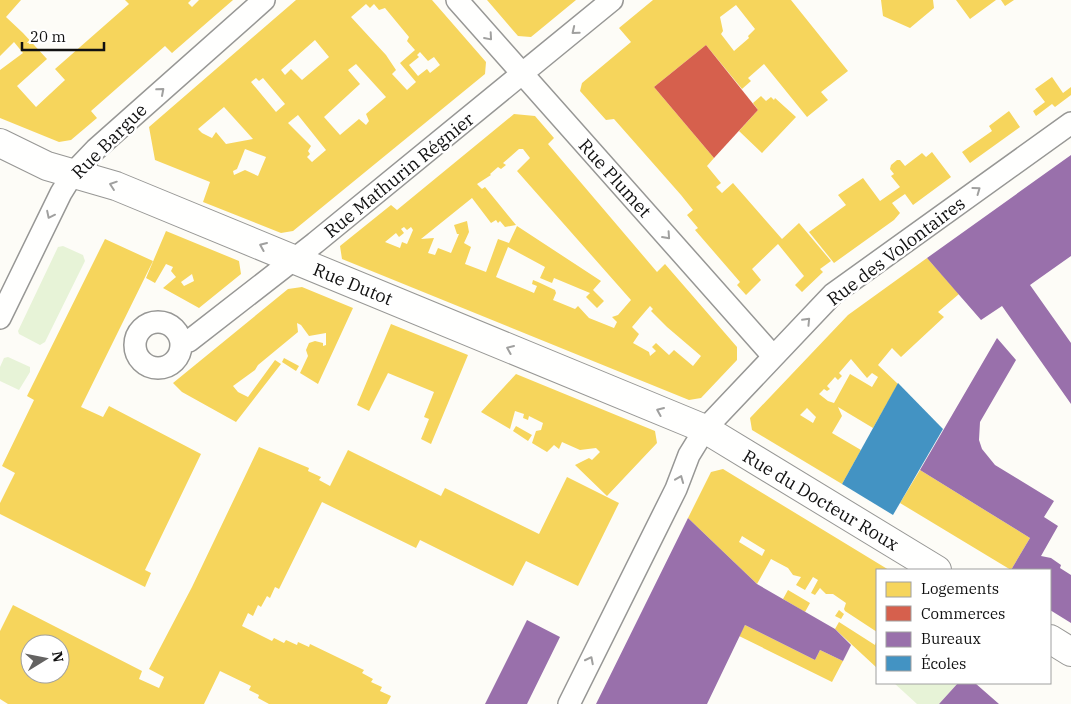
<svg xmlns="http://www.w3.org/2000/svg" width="1071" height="704" font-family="'IBM Plex Serif',serif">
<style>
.green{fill:#e7f3d7}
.homes{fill:#f6d55c;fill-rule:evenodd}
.shops{fill:#d6604d}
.offices{fill:#9970ab}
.schools{fill:#4393c3}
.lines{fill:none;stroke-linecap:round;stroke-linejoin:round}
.minor-casing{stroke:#979795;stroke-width:24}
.tertiary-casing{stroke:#979795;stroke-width:30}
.minor{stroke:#fffffe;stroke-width:21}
.tertiary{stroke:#fffffe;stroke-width:28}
.oneway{stroke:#a0a09f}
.labels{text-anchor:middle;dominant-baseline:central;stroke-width:5;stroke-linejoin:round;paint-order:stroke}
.street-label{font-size:18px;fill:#111;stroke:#fff}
</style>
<rect width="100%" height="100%" fill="#fdfcf7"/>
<path class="green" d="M63,246L83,255L85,261L45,342L40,345L19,334L18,331L58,247Z
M8,357L30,367V372L19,390L0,381V367L4,358Z
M894,683H958L939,704H917Z"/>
<path class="homes" d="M0,0H21L6,17L23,33L47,59L17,86L36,107L65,80L55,69L129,4L125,0H191L188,3L192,7L199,0H233L172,53L165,46L91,111L97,118L71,140L59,142L0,118V70L23,53L14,42L0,56Z
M296,0H432L486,62L485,74L293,231L281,233L203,202L210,182L155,160L149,127ZM366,4L370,8L374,4L379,10L385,8L409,37L407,41L415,50L400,63L416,82L407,90L392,74L396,70L386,55L351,17ZM315,40L329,57L302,80L291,69L285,75L281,70ZM420,52L428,61L434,57L440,65L430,73L427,69L418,76L409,65L419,57L417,55ZM356,64L386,97L366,114L369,121L366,125L359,119L340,135L324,117L360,84L348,70ZM256,78L259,81L263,78L285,104L276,112L251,82ZM224,107L253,139L226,144L216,132L212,138L202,133L198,129ZM298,115L326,150L312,162L307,157L310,154L308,151L311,146L288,123ZM245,149L266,157L258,176L245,170L234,175L233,171L237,169Z
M487,0H576L531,37L518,36Z
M653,0H791L848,71L821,92L828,100L807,117L764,64L748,78L751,81L742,89L706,45L654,87L714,158L707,166L721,183L716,187L722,193L733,183L782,239L799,223L831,261L820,269L823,272L802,292L795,285L804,276L778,244L752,269L761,280L746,295L737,285L740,282L695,230L698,228L687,215L693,210L681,195L614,119L606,120L580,91L582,83L631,42L619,28ZM736,5L755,29L748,36L749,38L734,51L721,34L723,31L720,17Z
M881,0H933L934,8L910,28L883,16Z
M956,0H996L970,19Z
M1001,0H1014L1005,6Z
M1052,77L1063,93L1071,87V95L1055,107L1052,104L1036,116L1033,111L1045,102L1035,89Z
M761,96L766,101L771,97L774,100L775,98L796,117L762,153L739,131L758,110L753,103Z
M1009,111L1020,127L970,163L962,152L992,131L989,126Z
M514,114L535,116L554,138L548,144L657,272L665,264L737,347V360L701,398L689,400L342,259L340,246L391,205L397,210ZM519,149H523L530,158L517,171L631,300L618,315L612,317L617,322L614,328L589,318L578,306L575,309L553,300L556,293L555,290L538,282L533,280L532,284L537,286L534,293L496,277L508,247L545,267L540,278L552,283L554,278L590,293L586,297L597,308L604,301L593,290L601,281L517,226L509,243L498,239L486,272L465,264L471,247L464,243L469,232L467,221L454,225L457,234H459L451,253L438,248L435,255L428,253L434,238L421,239L472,198L491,223L496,220L498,223L500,221L505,227L516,225L485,187L482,189L477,184L491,175L490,174L498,167L501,169L506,165L503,163ZM404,227L407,230L411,227L413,230L407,244L402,242L400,248L385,242L396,233L399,237L404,233L401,229ZM650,306L653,309L651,311L667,327L701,356L693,366L674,350L669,355L656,343L652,347L656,351L650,356L649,352L633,343L639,334L632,327Z
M932,152L951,177L913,205L905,194L892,203L900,213L894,220L834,263L809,232L846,205L838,195L863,178L880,201L900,187L891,176L894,174L890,169L891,165L897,160H900L905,166L922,153L926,157Z
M166,231L239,261L241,274L199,308L163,288L176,277L171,271L173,267L166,264L155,283L146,278ZM192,274L194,281L184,286L181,282Z
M105,239L153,261L81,407L103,417L109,406L201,454L145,570L151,573L145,587L0,514V503L15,473L2,466L34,400L27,396Z
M927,258L959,294L938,312L944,317L901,357L892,348L878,365L898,384L873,428L838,407L842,416L832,433L861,450L842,484L752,430L750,418L848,315ZM851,359L867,378L872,373L878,377L872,387L850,374L834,403L828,401L819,394L824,389L827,391L830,389L827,386L835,377L838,380L842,376L839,373ZM807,408L816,417L813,423L800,415Z
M302,287L353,308L318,384L300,373L308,356L306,350L309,343L315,341L323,343V346L326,345V333L309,336L301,325L297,323L298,332L258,365L255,370L233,386L238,392L248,397L275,360L281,364L236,422L182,392L173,383L288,289Z
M391,324L468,355L431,444L421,439L429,419L424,417L434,392L388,373L369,411L357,405Z
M284,358L299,366L296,371L282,362Z
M516,374L655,431L657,443L607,496L575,465L589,458L592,460L600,452L596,448L580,450L562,442L559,449L554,445L547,452L532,443L536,431L541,430L543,423L529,416L528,420L523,418L524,414L515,411L510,429L481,412Z
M516,426L532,435L528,441L513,431Z
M259,447L309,468L308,471L321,477L319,480L330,486L348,450L441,496L445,488L539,534L567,477L619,503L578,586L526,561L513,586L420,540L416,548L322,502L279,589L275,587L270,598L267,596L261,607L258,605L253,616L248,613L242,626L272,641L274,638L284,643L286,640L297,645L298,642L309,647L310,644L364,670L362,673L373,679L371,682L382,687L380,691L391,696L387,704H269L258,698L259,695L249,690L251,686L220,671L204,704H8L0,699V631L13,605L142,671L139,679L159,688L164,677L149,669L192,587ZM30,644H60V674H30Z
M723,469L889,570H877V632L845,611L844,609L846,603L833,594H826L820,588L815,595L811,593L818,580L813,577L805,590L796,585L801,577L793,575L788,568L771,559L757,584L688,518L711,472ZM742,536L765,550L762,556L739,542Z
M920,470L1030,538L1011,570L900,503Z
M788,590L810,603L805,612L783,599Z
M839,610L844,614L841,619L835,616Z
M839,622L875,645L877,639V668L835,629Z
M745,625L815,660L820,650L843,661L832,682L739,636Z"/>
<path class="shops" d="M706,45L758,110L714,158L654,87Z"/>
<path class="offices" d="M1071,155V256L1030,285L1071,343V404L1002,306L981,320L927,258Z
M997,338L1016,360L980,422L979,440L982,449L995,465L1054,501L1044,517L1058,526L1041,556L1051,558L1061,565L1060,568L1071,575V623L1050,610V570H1011L1030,538L920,470Z
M688,518L757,584L835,629L851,645L843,661L820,650L815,660L745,625L707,704H596Z
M527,620L560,637L527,704H485Z
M958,683H975L999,704H939Z"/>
<path class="schools" d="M898,383L943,429L893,515L842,484Z"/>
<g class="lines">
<defs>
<path id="minor" d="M457,0L773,356
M0,318L61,193L74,172L96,149L264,0
M135 345a23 23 0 1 1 46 0a23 23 0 1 1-46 0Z
M181,342L189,341L315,243L612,0
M569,704L676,489L689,455L705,429L833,294L1071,123"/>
<path id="tertiary" d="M0,143L47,166L116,186L705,429L937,570
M1050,639L1071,652"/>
</defs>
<use href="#minor" class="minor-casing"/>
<use href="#tertiary" class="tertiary-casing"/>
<use href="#minor" class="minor"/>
<use href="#tertiary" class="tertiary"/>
</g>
<defs><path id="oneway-chevron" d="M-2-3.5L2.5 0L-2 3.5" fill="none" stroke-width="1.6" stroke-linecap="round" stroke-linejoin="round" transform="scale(1.25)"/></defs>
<g class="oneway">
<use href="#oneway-chevron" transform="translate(575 31) rotate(141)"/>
<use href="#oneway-chevron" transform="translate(489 37) rotate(49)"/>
<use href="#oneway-chevron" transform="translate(161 91) rotate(-41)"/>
<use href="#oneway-chevron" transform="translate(113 185) rotate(-161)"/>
<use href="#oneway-chevron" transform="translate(977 190) rotate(-36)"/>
<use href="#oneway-chevron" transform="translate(50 215) rotate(116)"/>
<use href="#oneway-chevron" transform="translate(667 236) rotate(48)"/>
<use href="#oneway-chevron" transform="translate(263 246) rotate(-157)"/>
<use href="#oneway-chevron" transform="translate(807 321) rotate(-46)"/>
<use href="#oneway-chevron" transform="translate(510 349) rotate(-157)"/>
<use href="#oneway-chevron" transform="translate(660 411) rotate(-157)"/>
<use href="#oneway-chevron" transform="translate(680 479) rotate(-68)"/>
<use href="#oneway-chevron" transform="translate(590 660) rotate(-63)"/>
</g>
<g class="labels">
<g class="street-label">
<text transform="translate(109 141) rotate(-45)">Rue Bargue</text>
<text transform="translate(399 175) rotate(-39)">Rue Mathurin Régnier</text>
<text transform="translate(615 178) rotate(48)">Rue Plumet</text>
<text transform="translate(896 251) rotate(-37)">Rue des Volontaires</text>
<text transform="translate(353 284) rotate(22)">Rue Dutot</text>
<text transform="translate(821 500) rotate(31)">Rue du Docteur Roux</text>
</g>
</g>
<rect x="876" y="569" width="175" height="115" fill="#ffffff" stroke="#a0a0a0"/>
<rect x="886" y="582" width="25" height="15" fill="#f6d55c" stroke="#a0a0a0"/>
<text x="921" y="594" font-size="15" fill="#111111">Logements</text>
<rect x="886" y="606" width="25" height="15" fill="#d6604d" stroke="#a0a0a0"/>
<text x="921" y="619" font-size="15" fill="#111111">Commerces</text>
<rect x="886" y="632" width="25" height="15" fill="#9970ab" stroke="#a0a0a0"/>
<text x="921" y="644" font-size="15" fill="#111111">Bureaux</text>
<rect x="886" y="656" width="25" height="15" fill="#4393c3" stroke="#a0a0a0"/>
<text x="921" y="669" font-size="15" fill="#111111">Écoles</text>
<g transform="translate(45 659) rotate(80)"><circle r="24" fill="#ffffff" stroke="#a0a0a0"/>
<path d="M0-4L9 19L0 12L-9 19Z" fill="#646362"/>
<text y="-8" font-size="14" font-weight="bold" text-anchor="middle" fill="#111111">N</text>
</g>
<path d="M22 42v8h82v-8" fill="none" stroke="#111111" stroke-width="2.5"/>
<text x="30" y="42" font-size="15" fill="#111111" stroke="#ffffff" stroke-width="4" paint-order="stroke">20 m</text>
</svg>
